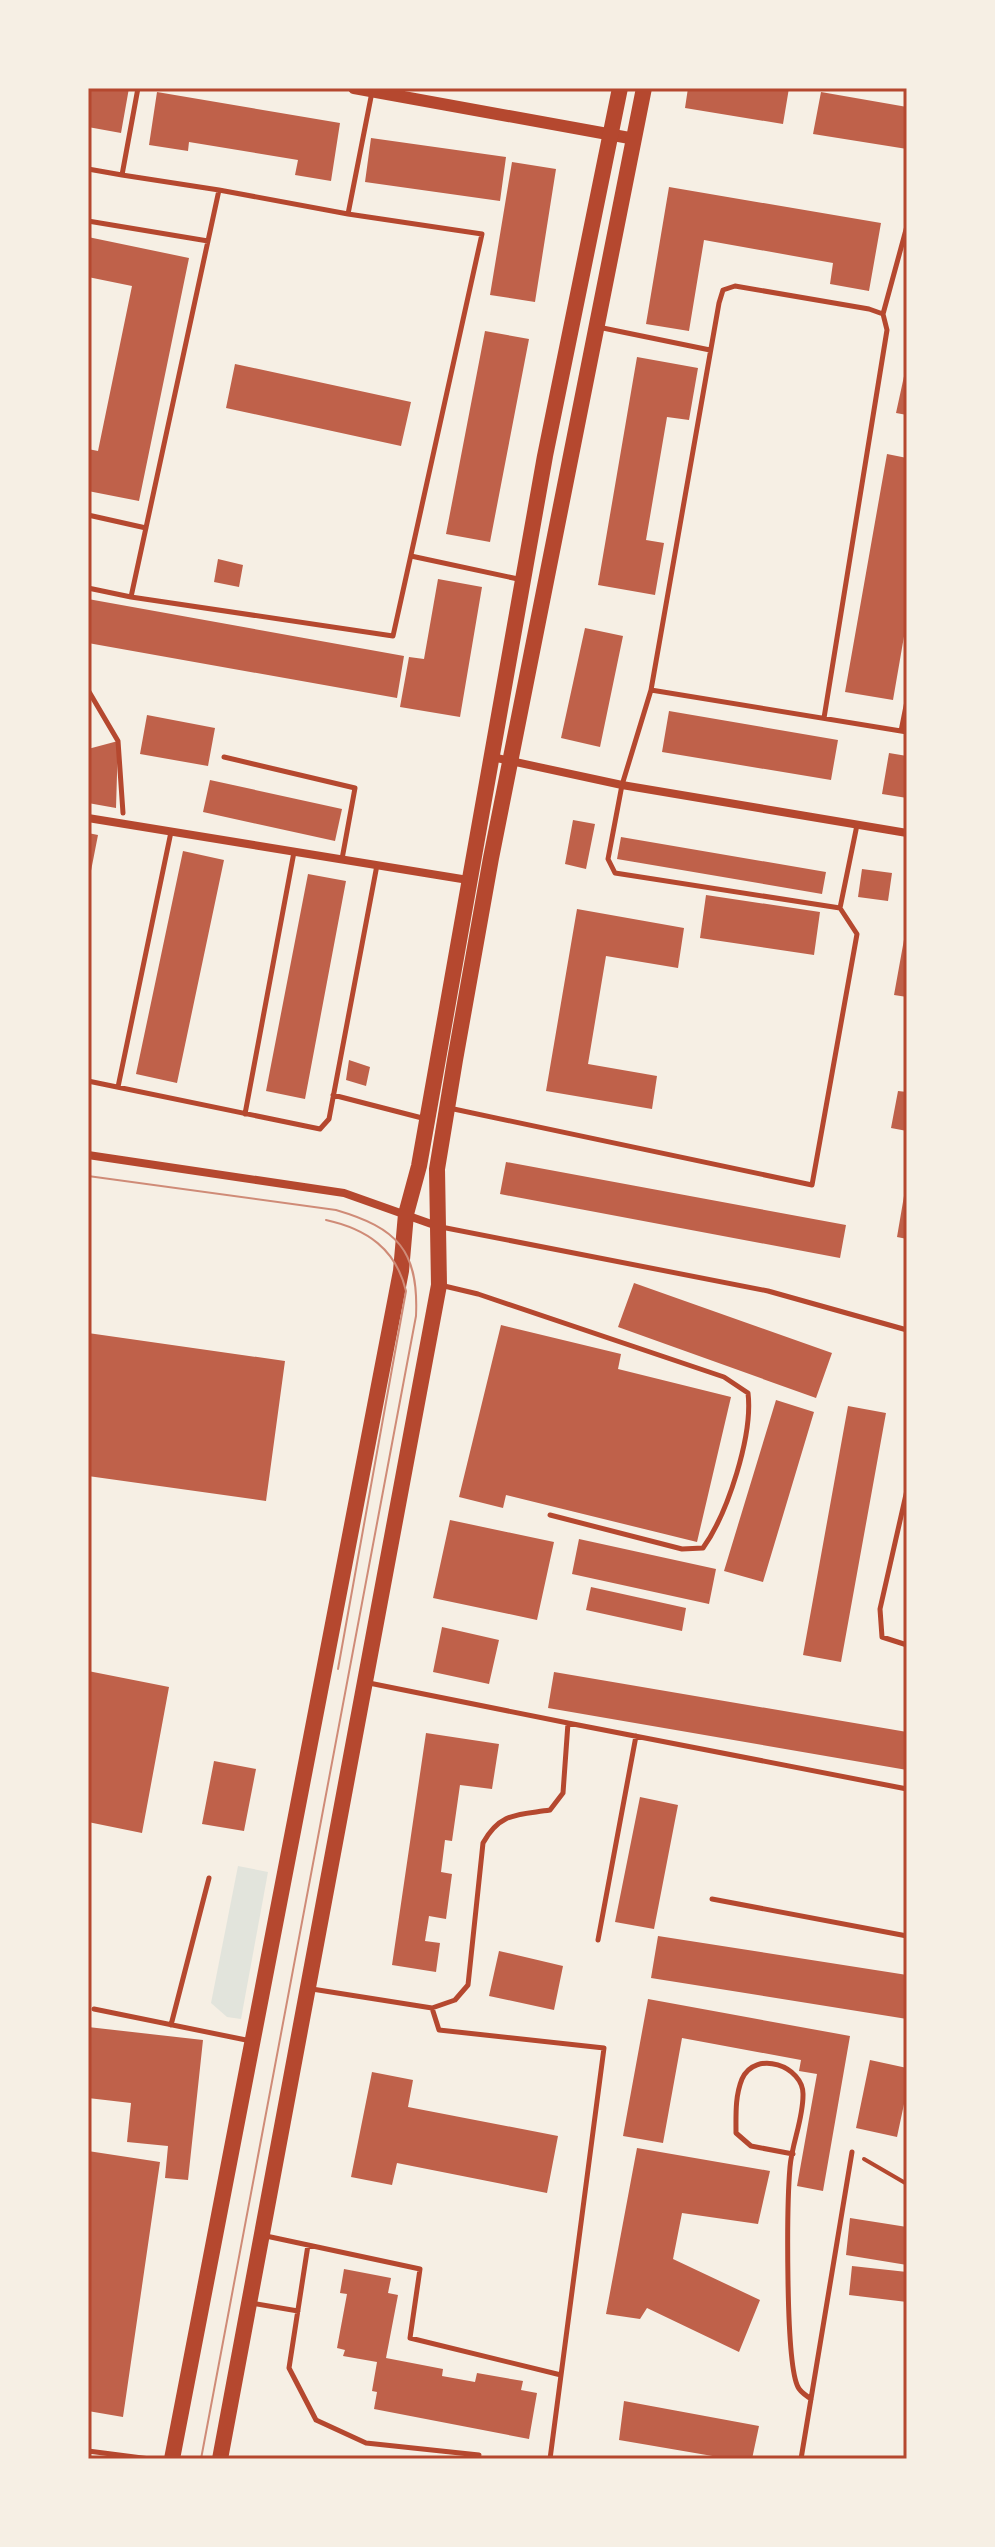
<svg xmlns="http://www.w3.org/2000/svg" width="995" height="2547" font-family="Barlow,sans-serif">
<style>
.green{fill:#e2e4dc}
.building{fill:#bf614a}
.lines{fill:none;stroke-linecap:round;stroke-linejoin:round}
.path{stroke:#b5482f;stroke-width:4}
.service{stroke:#b5482f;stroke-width:5}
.minor{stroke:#b5482f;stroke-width:8}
.tertiary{stroke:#b5482f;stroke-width:12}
.primary{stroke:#b5482f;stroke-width:16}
.tram{stroke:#cf8b77;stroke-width:2}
.neatline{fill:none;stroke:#b5482f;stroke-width:3}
</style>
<rect width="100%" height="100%" fill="#f6efe4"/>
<path class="green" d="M238,1866L268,1872L241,2019L227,2017L211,2003Z"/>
<path class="building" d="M88,88H129L121,133L88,127Z
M688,88H789L783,124L685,108Z
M157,92L340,123L331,181L295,175L298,160L189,142L188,151L149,145Z
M821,92L907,107V149L813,134Z
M371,138L506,157L500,201L365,182Z
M512,162L556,169L535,302L490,295Z
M669,187L881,223L869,291L830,284L833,263L704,240L689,331L646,324Z
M88,237L189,258L139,501L88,491V449L98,451L132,286L88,277Z
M485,331L529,339L490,542L446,534Z
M637,357L698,368L689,420L667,417L646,540L664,543L655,595L598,585Z
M235,364L411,402L401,446L226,408Z
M906,367L907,368V415L896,413Z
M887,454L907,458V619L893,700L845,692Z
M218,559L243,565L239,587L214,582Z
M438,579L482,587L460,717L400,707L409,657L424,659Z
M88,599L404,656L397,698L88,643Z
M585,628L623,636L600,747L561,738Z
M669,711L838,740L831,780L662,752Z
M147,715L215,728L208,766L140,754Z
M118,741L116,808L88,803V749Z
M889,753L907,756V798L882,794Z
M210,780L342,809L335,841L203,812Z
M573,820L595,824L586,869L565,864Z
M88,833L98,835L89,881H88Z
M621,837L826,872L822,894L617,859Z
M183,851L224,860L177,1083L136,1074Z
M862,869L892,873L888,901L858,897Z
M308,874L346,881L305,1099L266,1091Z
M706,895L820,912L814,955L700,938Z
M577,909L684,928L678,968L606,956L588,1064L657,1076L652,1109L546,1091Z
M905,934H907V997L894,995Z
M349,1060L370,1067L366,1086L346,1080Z
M898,1091L907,1092V1131L891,1128Z
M506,1162L846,1225L840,1258L500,1194Z
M905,1190H907V1239L897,1237Z
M634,1283L832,1353L816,1398L618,1327Z
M501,1325L621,1354L618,1369L731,1397L697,1542L506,1495L503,1508L459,1497Z
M88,1333L285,1361L266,1501L88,1476Z
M776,1400L814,1412L763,1582L724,1571Z
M848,1406L886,1413L841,1662L803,1655Z
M450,1520L554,1542L537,1620L433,1598Z
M579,1539L716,1569L709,1604L572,1574Z
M591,1587L686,1608L682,1631L586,1610Z
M442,1627L499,1640L489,1684L433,1672Z
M88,1671L169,1687L142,1833L88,1822Z
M554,1672L907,1732V1770L548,1708Z
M426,1733L499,1744L492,1789L460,1785L452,1841L445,1840L441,1872L452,1874L446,1919L429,1916L425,1941L440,1943L436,1972L392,1965Z
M214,1761L256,1769L244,1831L202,1824Z
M640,1797L678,1805L654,1929L615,1922Z
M658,1936L907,1975V2019L651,1978Z
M499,1951L563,1966L554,2010L489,1996Z
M648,1999L850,2036L823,2191L797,2186L817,2074L799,2071L801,2060L682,2038L663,2143L623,2136Z
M88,2027L203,2040L188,2180L165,2178L168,2146L127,2142L131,2103L88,2098Z
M870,2060L907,2068V2090L897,2137L856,2128Z
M372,2072L413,2080L408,2107L558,2136L547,2193L397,2163L392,2185L351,2177Z
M637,2148L770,2171L758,2224L682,2213L673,2259L760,2300L739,2352L647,2308L640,2319L606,2314Z
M88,2151L160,2162L123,2417L88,2411Z
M850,2218L907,2227V2265L846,2255Z
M852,2266L907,2272V2302L849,2295Z
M344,2269L391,2278L388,2293L398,2295L386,2358L443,2369L442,2376L475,2382L477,2373L523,2381L521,2390L537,2393L529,2439L374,2409L377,2392L372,2391L377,2362L343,2356L345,2350L337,2348L347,2294L340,2293Z
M624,2401L759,2426L752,2459H730L619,2440Z"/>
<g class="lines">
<path class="path" d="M864,2159L907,2184"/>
<path class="service" d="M88,169L122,175L138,88
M122,175L219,190
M88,221L208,241
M883,314L907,226
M598,327L710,350
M88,515L146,528
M411,556L518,579
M88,588L131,597L219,190L348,214L372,92
M131,597L393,636L482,234L348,214
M88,690L118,741L123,813
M651,690L719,303L723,290L735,286L869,309L883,314L887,330L824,718
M901,731L907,701
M224,757L355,788L342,859
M840,908L857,825
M88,1081L320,1129L329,1119L377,865
M118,1087L171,832
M333,1095L426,1119
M449,1108L812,1185L857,934L840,908L615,873L608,859L622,785L651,690L907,732
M245,1114L294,852
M441,1227L768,1291L907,1330
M440,1285L478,1294L724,1377L748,1393C753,1435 728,1513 703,1548L682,1549L550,1515
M907,1490L880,1609L882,1637L907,1645
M369,1683L568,1723
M712,1899L907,1936
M598,1940L636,1736
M312,1989L432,2008L455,2000L468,1985L483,1843C500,1812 518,1815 550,1810L563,1793L568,1723L907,1789
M432,2008L439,2030L604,2048L550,2459
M94,2009L251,2041
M171,2025L209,1878
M793,2154L751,2146L736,2133C736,2115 735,2096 742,2079C755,2049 804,2066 803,2095C803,2120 792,2143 790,2167C787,2202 785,2362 798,2387C800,2392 807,2396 811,2399
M266,2236L420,2269L410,2338L561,2375
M308,2245L289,2368L316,2420L366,2443L479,2455
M251,2303L298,2311
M88,2451L150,2459
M801,2459L852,2152"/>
<path class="minor" d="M492,757L622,785L907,833
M88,818L468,880
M88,1155L344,1193L437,1226"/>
<path class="tertiary" d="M354,88L635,139"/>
<path class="primary" d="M172,2459L401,1271L406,1214L419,1166L545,456L620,88
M220,2459L439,1285L437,1169L455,1060L491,858L644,88"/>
<path class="tram" d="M88,1176L336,1210C397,1228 419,1250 416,1316L201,2459
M326,1220C367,1229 396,1249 406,1291L338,1669"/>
</g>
<rect width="995" height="2547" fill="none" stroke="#f6efe4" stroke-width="180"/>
<rect x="90" y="90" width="815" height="2367" class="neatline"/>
</svg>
